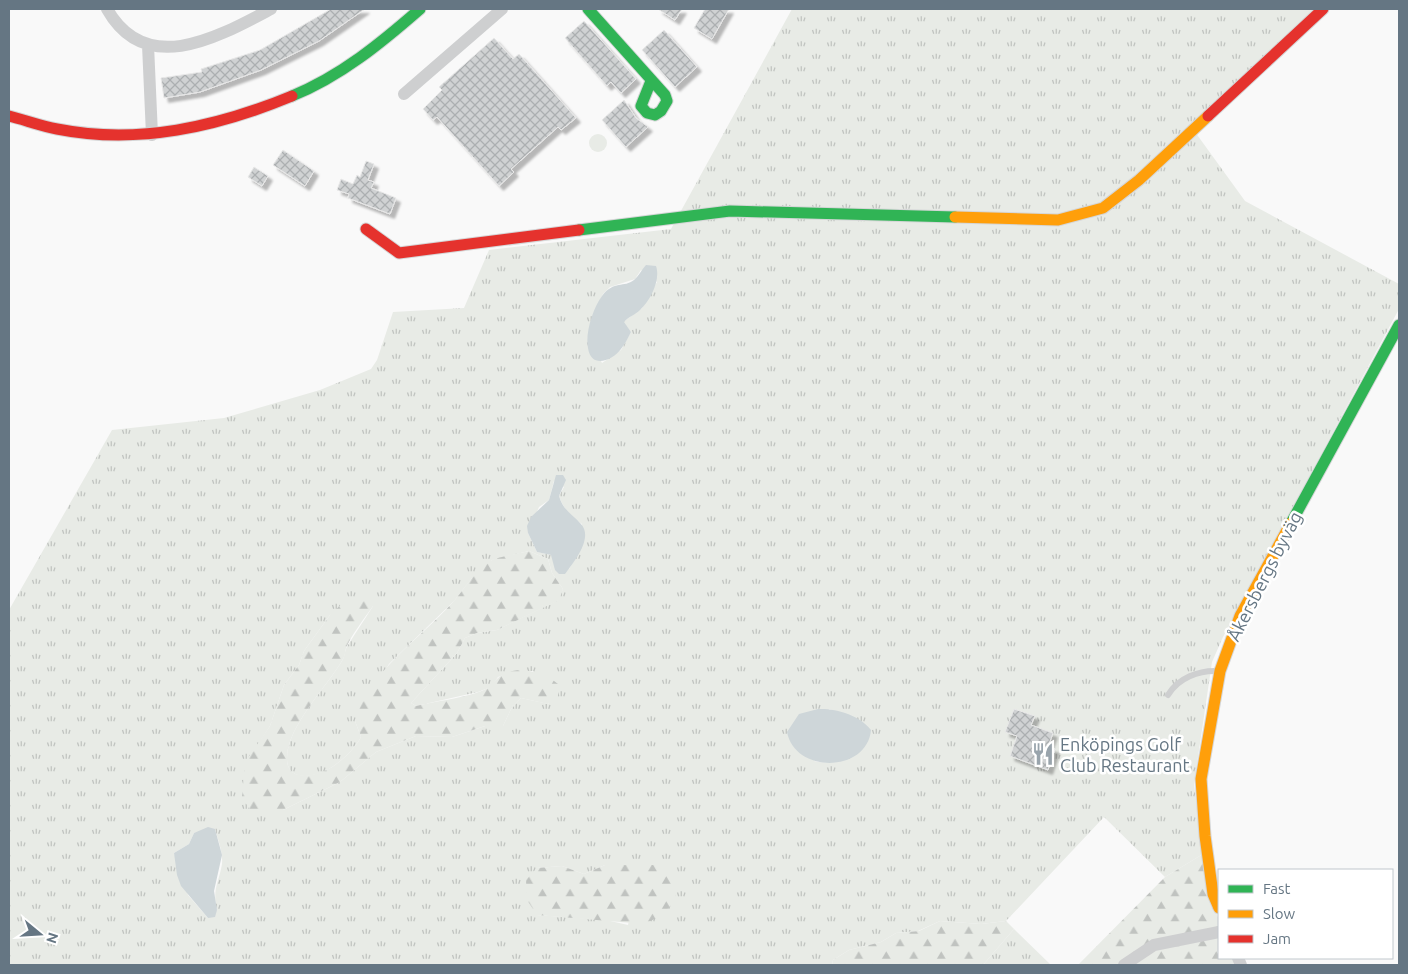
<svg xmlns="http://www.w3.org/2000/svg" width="1408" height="974" font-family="Ubuntu,sans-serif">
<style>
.grass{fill:url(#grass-tufts);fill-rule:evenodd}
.forest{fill:url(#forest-firs)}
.park{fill:#e8ebe6}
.water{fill:#ced6d9}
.building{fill:url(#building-cross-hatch);stroke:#e8e8e8;filter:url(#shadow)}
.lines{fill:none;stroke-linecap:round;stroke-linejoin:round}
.fast-casing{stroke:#d5d6d7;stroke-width:13}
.slow-casing{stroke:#d5d6d7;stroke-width:13}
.jam-casing{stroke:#d5d6d7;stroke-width:13}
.lane{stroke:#cecfd0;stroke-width:6}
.street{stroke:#cecfd0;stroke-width:12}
.fast{stroke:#30b455;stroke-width:11}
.slow{stroke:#ff9f0a;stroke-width:11}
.jam{stroke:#e5322d;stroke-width:11}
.labels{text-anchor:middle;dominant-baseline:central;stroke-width:5;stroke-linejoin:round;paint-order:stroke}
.street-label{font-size:18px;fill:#657683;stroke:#fff}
.poi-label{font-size:18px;fill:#657683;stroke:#fff;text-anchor:start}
</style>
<defs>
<pattern id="grass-tufts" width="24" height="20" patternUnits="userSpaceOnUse" patternTransform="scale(1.25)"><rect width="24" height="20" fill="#e8ebe6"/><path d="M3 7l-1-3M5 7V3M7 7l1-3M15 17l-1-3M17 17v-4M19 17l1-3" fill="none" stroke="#c0c3c0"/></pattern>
<pattern id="forest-firs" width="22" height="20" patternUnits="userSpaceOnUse" patternTransform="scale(1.25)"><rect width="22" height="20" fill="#e8ebe6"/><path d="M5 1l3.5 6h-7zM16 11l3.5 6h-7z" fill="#c0c3c0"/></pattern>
<pattern id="building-cross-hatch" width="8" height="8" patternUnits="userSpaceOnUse" patternTransform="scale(1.25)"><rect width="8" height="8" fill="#d0d2d3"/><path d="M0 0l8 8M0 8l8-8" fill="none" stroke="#acafb1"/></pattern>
<filter id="shadow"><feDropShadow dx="4.5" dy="4.5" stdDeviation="1" flood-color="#0004"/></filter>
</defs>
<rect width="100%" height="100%" fill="#f9f9f9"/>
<path class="grass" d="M792,9H1322L1190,125L1245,201L1399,284V309L1223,637L1212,662L1194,784L1203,854L1165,877L1104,817L1006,921L981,924L940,921L918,931L896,933L881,942L849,950L833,960L832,965H9V610L112,430L224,418L320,390L371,369L377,360L393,312L464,308L489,250L671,229ZM641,270L657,282L642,308L623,322L631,332L621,350L602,363L588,336L593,315L603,294L610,287L635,279ZM554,481L564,487L559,496C563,508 571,517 582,524L580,550L569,569L551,555L537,552L528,533L539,507L549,500ZM529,551L548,559L552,573L563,589L558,600L497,630L477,633L465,638L457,653L411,703L416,706L478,692L491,687L498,677L514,671H533L549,704L521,698L511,709L503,726H485L452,737L416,736L376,752L340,782L283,810L259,743L270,726L284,685L299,665L304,651L330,615L373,606C365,619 356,632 348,645C345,649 345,655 343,659C328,686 286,727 287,759C287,785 322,776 335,765C345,758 355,748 361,737L355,721L389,664L454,601L472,578L492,560ZM829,709L850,716L855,755C841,763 829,764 814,761ZM215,829C218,840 223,852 222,864C219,882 212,889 217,910L208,918L188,895L174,853L189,844L194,833ZM605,865H640L628,925L606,920L537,915V868L562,866L584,874Z
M1014,929L1051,965H983Z"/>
<path class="forest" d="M529,551L548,559L552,573L563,589L559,600L497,630L477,633L465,638L457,653L411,703L416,706C436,701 457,699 476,693C491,688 488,687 498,678C514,663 544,672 558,684V697L548,704L521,698L511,709L503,726H485L452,737L416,736L376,752L340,782L283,810L267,812L250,810L242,797L245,762L270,726L284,685L299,665L304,651L330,615L348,598H364L373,606C364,619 352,634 346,648C345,652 345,656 343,659C328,686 286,727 287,759C287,785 322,775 335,765C345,758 355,748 361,737L355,721C370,670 419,640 453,602C465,589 476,568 492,560C499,557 520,553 529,551Z
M1203,854L1209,894L1219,920V958H1233L1236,965H1078L1165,877Z
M605,865H660L674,871L677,889L674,902L661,916L644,924L537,915L527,900L526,880L537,868L562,866L584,874Z
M940,921L981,924L1006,921L1014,929L983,965H832L833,960L849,950L881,942L896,933L919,931Z"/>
<path class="park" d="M589 143a9 9 0 1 1 18 0a9 9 0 1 1-18 0Z"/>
<path class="water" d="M646,265L656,266C661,280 650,301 640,310C635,315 628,317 624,322L631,332C628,338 625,344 621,349C612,361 591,369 588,348C585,333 593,308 602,296C614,280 624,288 634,280C639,276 642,269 646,265Z
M556,475H563L566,480L559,496C563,510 572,514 581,524C594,538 573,563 565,574H559L555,570L551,555L537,552L528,533L527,526L531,517L549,500Z
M818,709C835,708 860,715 871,730C867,773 795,774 787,732L799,714Z
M208,827L215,829L222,855L214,891L217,910L215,917L208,918L181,886L177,875L174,853L189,844L194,833Z"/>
<path class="building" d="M331,9H365L319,41L261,70L200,92L164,98L161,78L202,72L201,69L260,50Z
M658,9H682L675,20Z
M705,9H729L712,39L694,28Z
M584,21L636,79L621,93L611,82L607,86L565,38Z
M664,30L697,67L675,87L642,50Z
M494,38L513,59L519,54L576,118L561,130L558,127L511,169L514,172L499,186L437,117L433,120L423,109L442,90L439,87Z
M624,100L636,118L648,127L626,147L602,120Z
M283,150L314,171L305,186L273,165Z
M366,161L374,164L368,180L374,182L371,188L396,198L390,214L348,198L349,194L337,190L341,179L353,184L357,175L360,177Z
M254,167L268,176L262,186L248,177Z
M1014,709L1035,716L1031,725L1053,733L1048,747L1055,749L1048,770L1010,756L1017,736L1005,732Z"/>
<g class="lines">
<defs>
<path id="fast" d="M588,9L665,95L667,101L661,111L655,115L647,113L641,106L651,81
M292,96C341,76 381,43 420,9
M579,230L730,211L955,217
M1291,523L1399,325"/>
<path id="slow" d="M955,217L1058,220L1103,208L1139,180L1208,116
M1219,908L1213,894L1205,836L1201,779L1220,671L1240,616L1291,523"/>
<path id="jam" d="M9,116C25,120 41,126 57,129C138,145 217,127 292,96
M1208,116L1323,9
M366,229L399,253L579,230"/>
</defs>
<use href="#fast" class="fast-casing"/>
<use href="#slow" class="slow-casing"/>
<use href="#jam" class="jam-casing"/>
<path class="lane" d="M1168,695C1178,678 1199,670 1218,671"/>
<path class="street" d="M107,9C146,78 218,37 271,9
M148,45L152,135
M404,94L502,9
M1238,958L1241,965
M1124,965L1154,945L1219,932"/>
<use href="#fast" class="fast"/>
<use href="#slow" class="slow"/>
<use href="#jam" class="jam"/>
</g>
<defs>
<symbol id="restaurant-bare" viewBox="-9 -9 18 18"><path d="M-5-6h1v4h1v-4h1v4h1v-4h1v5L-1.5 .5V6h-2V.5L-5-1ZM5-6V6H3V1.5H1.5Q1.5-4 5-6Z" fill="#99a4ac" stroke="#fff" stroke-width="2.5" paint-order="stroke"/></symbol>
</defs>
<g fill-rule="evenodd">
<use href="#restaurant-bare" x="1027" y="738" width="32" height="32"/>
</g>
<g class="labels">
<g class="street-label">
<text transform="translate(1264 576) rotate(-63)">Åkersbergs byväg</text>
</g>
<g class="poi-label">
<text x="1060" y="744">Enköpings Golf<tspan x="1060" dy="21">Club Restaurant</tspan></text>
</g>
</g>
<rect width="1408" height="974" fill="none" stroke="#657683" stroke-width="20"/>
<rect x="1218" y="869" width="175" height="90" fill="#ffffff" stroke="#c1c8cd"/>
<rect x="1228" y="885" width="25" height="8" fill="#30b455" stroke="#c1c8cd"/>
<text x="1263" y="894" font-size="15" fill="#657683">Fast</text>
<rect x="1228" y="910" width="25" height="8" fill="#ff9f0a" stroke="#c1c8cd"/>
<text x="1263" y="919" font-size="15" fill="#657683">Slow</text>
<rect x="1228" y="935" width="25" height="8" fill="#e5322d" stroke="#c1c8cd"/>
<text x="1263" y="944" font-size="15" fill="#657683">Jam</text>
<g transform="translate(40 934) rotate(108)" stroke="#ffffff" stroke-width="4" paint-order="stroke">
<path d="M0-4L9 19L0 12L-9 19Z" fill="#657683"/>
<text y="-8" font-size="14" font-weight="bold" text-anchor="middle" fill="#657683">N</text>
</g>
</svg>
